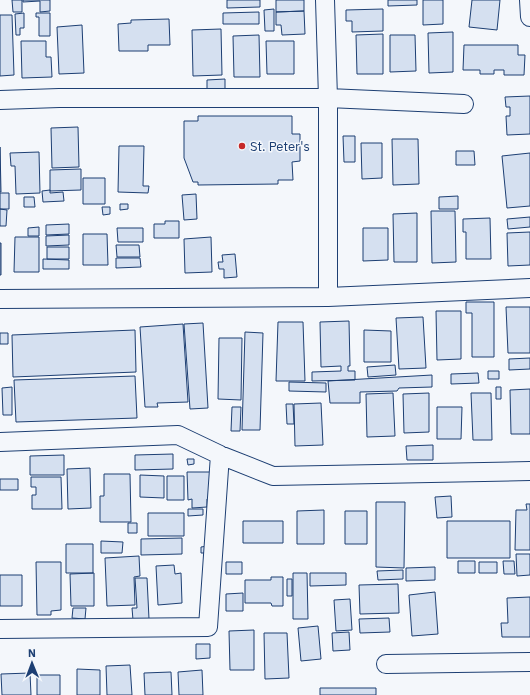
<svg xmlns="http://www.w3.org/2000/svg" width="530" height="695" font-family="'IBM Plex Sans',sans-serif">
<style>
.building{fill:#d5e0f0;stroke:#1d3f73}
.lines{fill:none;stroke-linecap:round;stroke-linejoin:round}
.minor-casing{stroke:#1d3f73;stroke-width:20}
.minor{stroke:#f4f7fb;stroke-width:18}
.poi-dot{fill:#c62828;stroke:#f4f7fb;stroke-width:1.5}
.labels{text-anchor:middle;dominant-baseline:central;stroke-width:3;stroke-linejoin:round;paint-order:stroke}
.poi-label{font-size:13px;fill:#1d3f73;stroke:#f4f7fb;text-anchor:start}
</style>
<rect width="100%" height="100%" fill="#f4f7fb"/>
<path class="building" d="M12,0H22V12H13Z
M23,0H50V11L40,12V1L23,2Z
M227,0H260V7L227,8Z
M276,0H304V11L276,12Z
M388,0H417V5L388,6Z
M423,0H443V24L423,25Z
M472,0H500L497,30L469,27Z
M274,9V31H265L264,10Z
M383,9V31L352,32V21H346V10Z
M304,11L305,34L282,35L281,25H276V12Z
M259,12V24H223V13Z
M24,13V28H20V35H16L15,14Z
M36,13H50V36H39V17H36Z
M0,15H12L14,75L0,76Z
M169,19L170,45H148V51H119L118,24L131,23V20Z
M82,25L84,73L59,74L57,27Z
M221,29L222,75L193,76L192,30Z
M453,32V72L429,73L428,33Z
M383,34V74H357L356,35Z
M259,35L260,77H234L233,36Z
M390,35H415L416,71L390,72Z
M21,41H46V57H51L52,77L22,78Z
M266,41H294V74H267Z
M464,45H518V55H525L524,75H504V70H494V74H480V70H463Z
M225,79V89L207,90V80Z
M530,96V134L507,135L506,116H510V107H506L505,97Z
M198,116H292V134H300V161L292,162L293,180H278V184L198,185V182H193L184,158V121H198Z
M78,127L79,167L52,168L51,128Z
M343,136H355V162H344Z
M392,139H418L419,184L393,185Z
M361,143H382V178L362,179Z
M119,146H144L143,186H149L148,193L118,192Z
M0,147L1,192H0Z
M456,151H474L475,165H456Z
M39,152L40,193L16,194L15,166H11L10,153Z
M530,153V206L507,208L502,156Z
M81,169V190L50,191V170Z
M83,178H105V204H83Z
M50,190V193L63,192L64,201L43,202L42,191Z
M0,193H9V209H0Z
M196,194L197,219L184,220L182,195Z
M458,196V209H439V197Z
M24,197H34L35,207H24Z
M120,204H128V209L120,210Z
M102,207H110V214L103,215Z
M0,209L7,210L6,226H0Z
M431,211H455L456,262L432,263Z
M417,213V262H394L393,214Z
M530,217V227L508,229L507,219Z
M490,218L491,259H466V232H463V219Z
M165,221H179V238H154V224H165Z
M69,224V234L46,235V225Z
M39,227V236H28V228Z
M117,228H143V242H118Z
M363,228H388V260L363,261Z
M530,232V265L508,266L507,233Z
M83,234H107L108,265H83Z
M69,235V245L46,246V236Z
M15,237H39V272H14Z
M211,237L212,272L185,273L184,239Z
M0,243H1V275H0Z
M116,245H139L140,257H117Z
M47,247H69V259H47Z
M235,254L237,277L224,278V269H219L218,262H223L222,255Z
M116,258H140L141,267L116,268Z
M43,259L69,260V269H43Z
M466,302H494V357H472V313H466Z
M506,307H530V353H508Z
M436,311H461V359L437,360Z
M423,317L426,368L399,369L396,318Z
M349,321L350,366H348V371H355V380L312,381V372L341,371V366L321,367L320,322Z
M278,322H303L305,381H276Z
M203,323L208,408L190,409L184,324Z
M183,324L188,402L157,403L158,407H145L140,327Z
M135,330L136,372L13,377L12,335Z
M364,330L391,331V362H364Z
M245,332L263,333L260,430H242Z
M0,333H8V344H0Z
M219,338H242L241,400L218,399Z
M530,358V369L509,370V359Z
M395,365L396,375L368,377L367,367Z
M488,371H499V379H488Z
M478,373L479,383L451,384V374Z
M432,375V387L399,388L397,391L360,392V403H330L328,381Z
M135,376L137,418L16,422L14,380Z
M289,382L326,383V392L289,391Z
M12,387V415H3L2,388Z
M496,387H501V399H496Z
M530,389V434H511L510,390Z
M393,393L395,436L367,437L366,394Z
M429,393V432L404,433L403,394Z
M471,393H491L492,440H473Z
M321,403L323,445L295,446L294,404Z
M286,404H293L294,424H287Z
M232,407H241L240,431H231Z
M437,407H462L461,439H437Z
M433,445V460H407L406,446Z
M173,454V469L135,470V455Z
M64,455V475H30V456Z
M187,459H194V464L188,465Z
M90,468L91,508L68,509L67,469Z
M187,472H211V499H207V507L192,508V499L188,500Z
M104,474H130L131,522H100V496H104Z
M140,475L164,476V498L140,497Z
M167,476H184V500H167Z
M31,477H61L62,509H32V495H36V487H31Z
M0,479H18V490H0Z
M451,496L452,517L437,518L435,497Z
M376,502H405L404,568L376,567Z
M526,504H530V550H515L516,510H527Z
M188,509H203V515L188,516Z
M324,510V544H297V511Z
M345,511H367V544H345Z
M148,513H184V536H148Z
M243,521H283V543H243Z
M447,521H510V558H447Z
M128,523H137V533H128Z
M182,538V554L141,555V539Z
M101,541L123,542L122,553H101Z
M66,544H93V573H66Z
M208,546V553H201V547Z
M516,554H530V575L517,576Z
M139,556L140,576L134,577L135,605L107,606L105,558Z
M458,561H475V573H458Z
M503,561H514L515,574H504Z
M36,562H61V610L51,611V615H37Z
M226,562H242V574H226Z
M479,562H497V573H479Z
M174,565L175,574L181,573L182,603L158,605L156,566Z
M435,567V580L406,581V568Z
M403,570V579L378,580L377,571Z
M94,573V606H71L70,574Z
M293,573H307L308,619H293Z
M310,573H346V585L310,586Z
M0,575H22V606H0Z
M271,577H283V606H272L271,603H245V580H271Z
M135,578H147L149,619L133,620L132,608H137Z
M287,579H292V596H287Z
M398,584L399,613L360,614L359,585Z
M435,592L438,634L412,636L409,595Z
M243,593V611H226V594Z
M530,597V637H502L501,623H508L507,598Z
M350,599L352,630L336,631L334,600Z
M73,608H86L85,619L72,618Z
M389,618L390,632L360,633L359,619Z
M318,626L321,659L301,661L298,628Z
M254,630V670H230L229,631Z
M349,632L350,650L333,651L332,633Z
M264,633H287L289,678L265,679Z
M196,644H210V658L196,659Z
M130,665L132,695H107L106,666Z
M77,669L100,670V695H77Z
M202,670L203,695H179L178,672Z
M171,672L172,695H145L144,673Z
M30,673L31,695H2L1,674Z
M37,675H60V695H37Z
M320,688H376V695H320Z"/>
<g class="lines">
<defs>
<path id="minor" d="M325,0L328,98V297
M529,0L530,17
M0,100L59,98H328L464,104
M0,299L328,297L530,288
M0,442L178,435L220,455L273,476L530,471
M0,629L208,627L220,455
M386,664L530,662"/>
</defs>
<use href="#minor" class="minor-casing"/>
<use href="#minor" class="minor"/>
</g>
<circle class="poi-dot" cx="242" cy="146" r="4"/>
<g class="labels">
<g class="poi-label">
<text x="250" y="146">St. Peter's</text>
</g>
</g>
<g transform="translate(32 663) rotate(359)" stroke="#f4f7fb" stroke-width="3" paint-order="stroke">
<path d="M0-3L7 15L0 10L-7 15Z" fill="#1d3f73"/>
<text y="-6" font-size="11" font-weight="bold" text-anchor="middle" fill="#1d3f73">N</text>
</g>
</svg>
